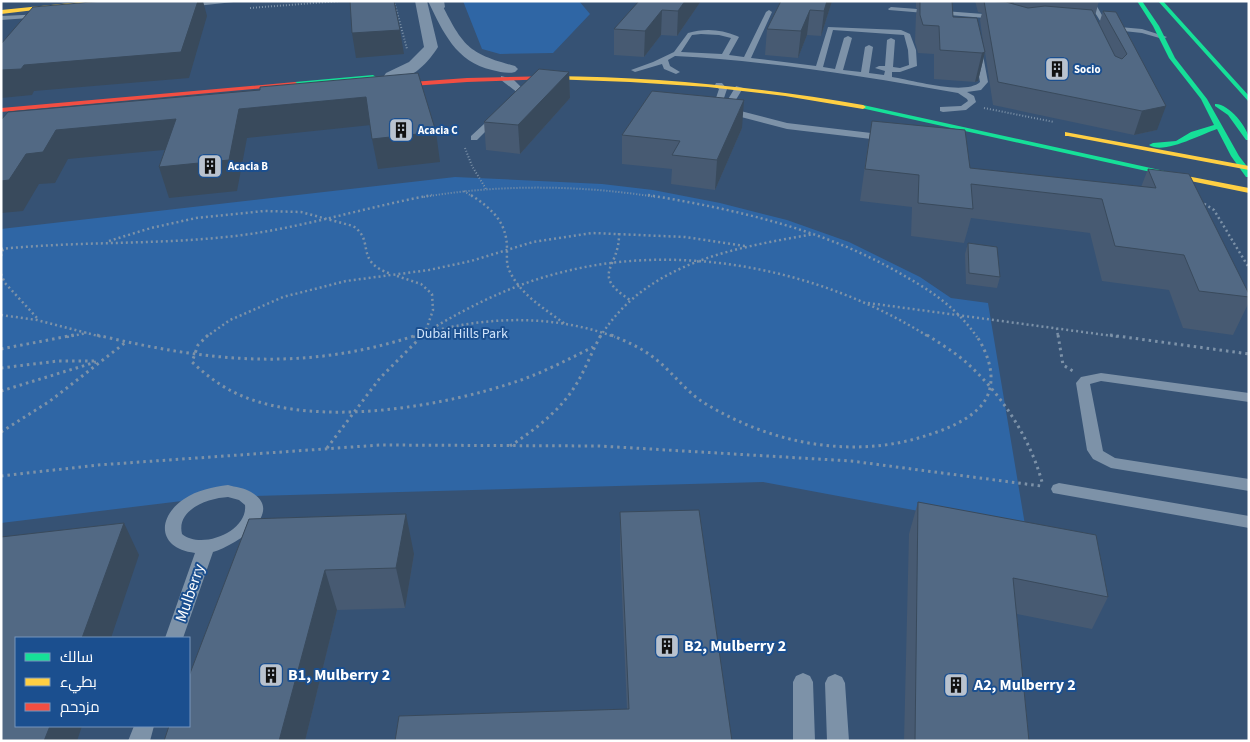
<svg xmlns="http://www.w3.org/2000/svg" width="1250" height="742" font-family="'Source Sans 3',Cairo,sans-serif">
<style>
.green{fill:#2f66a5}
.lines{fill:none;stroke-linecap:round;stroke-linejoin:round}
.path-far2{stroke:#7d92a8;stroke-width:2;stroke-dasharray:1 2;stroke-linecap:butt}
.path-far1{stroke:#7d92a8;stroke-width:2.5;stroke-dasharray:2 3;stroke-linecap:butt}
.path{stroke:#7d92a8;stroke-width:3;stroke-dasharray:2.5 4;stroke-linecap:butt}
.lane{fill:#7d92a8;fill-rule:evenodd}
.street{fill:#7d92a8;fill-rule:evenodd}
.fast{fill:#16e098;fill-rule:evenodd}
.slow{fill:#ffcf43;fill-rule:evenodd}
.jam{fill:#f24e42;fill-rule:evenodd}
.wall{fill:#475a72}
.shaded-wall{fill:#394a5c}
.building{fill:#526984;stroke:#394a5c}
.labels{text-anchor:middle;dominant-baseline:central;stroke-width:4;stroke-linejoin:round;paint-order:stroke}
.far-poi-label{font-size:11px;font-weight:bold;fill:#fff;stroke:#1b4f8f;text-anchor:start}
.park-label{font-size:14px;fill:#cfe3fa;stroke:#1b4f8f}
.near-street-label{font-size:16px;fill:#fff;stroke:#1b4f8f}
.near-poi-label{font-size:16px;font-weight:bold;fill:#fff;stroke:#1b4f8f;text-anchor:start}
</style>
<rect width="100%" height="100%" fill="#365274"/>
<path class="green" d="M463,1H579L590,14L553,53L500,54L482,49Z
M455,177L602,184L653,190L720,203L787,220L849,242L920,277L951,298L988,303L1026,531L763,482L215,497L1,523V229Z"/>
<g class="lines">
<path class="path-far2" d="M394,1L407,49
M250,8L340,1
M984,108L1054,122
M465,148L472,166L486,189
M464,191L473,197
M424,197C499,184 581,185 656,197"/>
<path class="path-far1" d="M471,195C492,209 507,222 507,249C507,257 506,265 510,272C521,295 545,309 565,324
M648,195C739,210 828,230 908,278C935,293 959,311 977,337
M1200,201L1214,210L1249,268
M619,233C620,269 589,273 630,300
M109,241L151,228L196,218L264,211L301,212L353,226C376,241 353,261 391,274
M1,249C79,241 158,245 235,236C302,228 366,207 432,195
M1,256L3,249
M1,274L5,283L38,319
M397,276L421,284L432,294L433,310L425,333
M868,303L1120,337
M1,315L37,320L102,337
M1057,328L1058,337
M428,331C468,307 510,286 555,274C679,240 821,269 929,337
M67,337L87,333
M206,337L230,320L283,297L346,281L429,270L471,261L533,242L592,233L685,237L745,246
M413,337C478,316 550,313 615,337
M421,337L423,335
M600,337C647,262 734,248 814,234"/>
<path class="path" d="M97,335C210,362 305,372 417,335
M208,335L198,345L192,362C207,376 223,388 242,396C319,428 443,407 521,380C546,371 569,359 593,347
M611,335C628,342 644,349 658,361C674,374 687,393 706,404C772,444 854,460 928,435C947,429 967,421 981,406C999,385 990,356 976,335
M927,335C941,344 956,353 968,364C1002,395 1030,438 1042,482
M1058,335L1063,365L1073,371
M1110,335L1249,354
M1,349L74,335
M1,368L58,361H95
M1,391L96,362
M1,432L50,401L126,342
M510,446C536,429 561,410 577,383C586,368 592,351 601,335
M327,448L380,378L423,335
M1,476L98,465L380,445L600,446L851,461L1041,486"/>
<path class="lane" d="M211,1H243L187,7L184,5Z
M438,1H444L445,7L439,13L436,11L439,7Z
M1088,1H1094L1108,26L1142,29L1167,37L1163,39L1142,33L1105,29Z
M891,7L997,15L1000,17L997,19L889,10L888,9Z
M769,10L772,12L751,58L816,66L828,27L901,30L910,34L916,50L917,66L900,72H892V77C912,80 965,96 980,82L974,50L978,48L982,50L988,82L981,90L967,92L974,96L976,102L966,110L943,112L940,111V107L961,106L968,101L967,99L958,93C864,76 770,61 675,56L668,60L670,66L680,72L676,74L664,69L662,64L635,72L631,70L653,62L674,52L688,33C704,28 721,29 737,36L739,37L729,55L744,57L766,12ZM833,30L904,35L908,50L909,65L900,68L893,67L895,40L891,38L887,40L885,66H879L875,68L885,71L884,75L869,73L873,47L869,45L865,47L861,72L843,70L852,38L848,36L844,38L835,69L823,67ZM701,34L719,35L731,38L722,54L681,52L692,35Z
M45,14L46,15L43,17L1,20V16Z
M501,76L513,79L525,91L518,93L501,80Z
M716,83H722L727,89L723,101L719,103L715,101L719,89L715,85Z
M736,86L743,88L734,103H728L727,101Z
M725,107L787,123L888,135L893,138L888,141L787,129L722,112L721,110Z
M497,112L500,113V117L477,140H471V136Z
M1101,373L1249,393V402L1101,381L1090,384L1103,451L1115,458L1249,479V491L1111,468L1093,459L1087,450L1076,383L1081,377Z
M1059,483L1249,516V528L1053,493L1051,489L1053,485Z
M228,485C235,487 245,488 251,492C287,513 234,546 213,552L183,638H165L195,553C158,549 156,518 184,499C197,490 213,487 228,485ZM228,497L239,500L245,505C248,532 201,550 182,534C176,509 209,498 228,497Z
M803,673L810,676L813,682L815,741H793V682L796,676Z
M835,674L842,677L845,683L849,741H827L825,683L828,677Z
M134,726H154L150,741H128Z"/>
<path class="street" d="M415,1H427L438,47C428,63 408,85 386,79L384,76L386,73L409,62L424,47Z
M428,1H440C463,45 466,53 515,66L518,69L515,72C508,74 500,72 492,70C456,62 443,32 428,1Z"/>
<path class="fast" d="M1137,1H1142L1159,26L1175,58L1207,99L1239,156L1249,169V177H1246L1231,156L1217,129C1201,134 1164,155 1149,145L1153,143L1176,141L1191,132L1214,125L1201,99L1169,58L1153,26Z
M1158,1H1163L1249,96V102Z
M373,75L376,77L375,78L295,86L292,84L295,82Z
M1215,104C1228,103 1249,128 1249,140H1246L1228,115L1215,106Z
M863,105L1169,172L1173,174L1169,176L861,108L860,107Z"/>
<path class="slow" d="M91,1H111L1,14V10Z
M552,76C657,77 760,87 863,105L866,107L863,109L785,96L708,87L630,82L550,79V77Z
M1065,132L1249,166V170L1068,136H1065Z
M1166,172L1249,188V193L1166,176Z"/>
<path class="jam" d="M552,76L554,77V79L467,82L384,88L381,86L384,84L467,78Z
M295,82L297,83V85L1,112V108Z"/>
</g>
<path class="wall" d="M639,1H701L677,36L661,35L644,57L614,55V29Z
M781,1H832L821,36L807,35L798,58L765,55L767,29Z
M916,1H952L953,17L984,49L980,20L982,13L978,12L975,1H1099L1095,16L1099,24L1103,11L1116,12L1157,130L1134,135L993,105L985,52L978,81L975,82L934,79V54L918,53L915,42L916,15L917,8H916Z
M569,72L570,98L520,154L486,150L484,122Z
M872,121L970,168L1141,187L1148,169L1249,294V302L1233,335L1183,328L1169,290L1102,281L1090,233L971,218L964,243L911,236L912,207L860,201L867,151Z
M742,128L715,190L671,184L672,169L622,164V135Z
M968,243L1000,277L997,288L966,284L965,254Z
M918,502L1108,597L1092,629L1017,614L1029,741H904L909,534Z
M620,512L732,741L627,709L620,551Z
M249,519L414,554L405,608L337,610L305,741H164Z"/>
<path class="shaded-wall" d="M198,1H203L207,16L189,78L34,91L32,95L1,98V70L24,65Z
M685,1H701L677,36L678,11Z
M827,1H832L821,36L824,11Z
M1003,1H1014L1012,9L1000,14Z
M662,10L661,35L644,57L645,31Z
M810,10L807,35L798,58L801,31Z
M400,30L404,54L356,58L352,33Z
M985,52L978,81L975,82L982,53Z
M569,72L570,98L520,154L518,125Z
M366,97L371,125L247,138L237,191L169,198L159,167L239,109Z
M744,100L742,128L715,190L717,160Z
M1166,106L1157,130L1134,135L1142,111Z
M176,119L185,148L68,159L55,183L39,184L23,211L1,213V181L26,154L56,130Z
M436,132L440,162L378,169L372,139Z
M406,514L414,554L405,608L396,568Z
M124,523L139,555L111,638H82Z
M325,570L337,610L305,741H279Z
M50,726H82L77,741H44Z"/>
<path class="building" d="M103,1H198L181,52L24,65L21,69L1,70V44L33,7Z
M350,1H394L400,30L352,33Z
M639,1H685L678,11L662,10L645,31L614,29Z
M781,1H827L824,11L810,10L801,31L767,29Z
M920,1H952L953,17L977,18L985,52L982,53L940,50L939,26L923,25L920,15Z
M984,1L1006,2L1028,8L1045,6L1092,10L1115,56L1122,59L1127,54L1103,11L1116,12L1166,106L1142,111L998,82Z
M539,69L569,72L518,125L484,122Z
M418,73L436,132L372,139L366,97L239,109L229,160L159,167L176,119L56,130L43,152L26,154L9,180L1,181V120L8,112L260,90V87Z
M652,91L744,100L717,160L672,155L680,141L622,135Z
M872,121L965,130L970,168L1156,188L1148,169L1189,174L1249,294V297L1199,291L1184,255L1115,246L1102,199L971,184L973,209L918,203L919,175L865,169Z
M968,243L997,247L1000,277L969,273Z
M918,502L1096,535L1108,597L1013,578L1029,741H915Z
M699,510L732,741H395L399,716L629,709L620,512Z
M406,514L396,568L325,570L279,741H164L169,726H189V676L249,519Z
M124,523L82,638H16V726H50L44,741H1V537Z"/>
<defs>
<symbol id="building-square" viewBox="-11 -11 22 22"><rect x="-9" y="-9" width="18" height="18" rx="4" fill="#b9c2ce" stroke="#1b4f8f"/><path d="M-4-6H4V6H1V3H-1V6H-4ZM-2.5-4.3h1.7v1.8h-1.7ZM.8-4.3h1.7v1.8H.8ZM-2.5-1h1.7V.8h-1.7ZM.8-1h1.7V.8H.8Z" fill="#111"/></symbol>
</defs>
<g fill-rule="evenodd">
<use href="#building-square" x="1043" y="55" width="28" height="28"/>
<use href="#building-square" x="387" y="116" width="28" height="28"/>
<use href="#building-square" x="196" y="152" width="28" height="28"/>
<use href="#building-square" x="653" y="632" width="28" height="28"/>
<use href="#building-square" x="257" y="661" width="28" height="28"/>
<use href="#building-square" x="942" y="671" width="28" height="28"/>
</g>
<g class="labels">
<g class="far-poi-label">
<text x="1074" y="69">Socio</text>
<text x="418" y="130">Acacia C</text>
<text x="228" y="166">Acacia B</text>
</g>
<g class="park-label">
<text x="462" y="334">Dubai Hills Park</text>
</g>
<g class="near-street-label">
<text transform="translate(190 593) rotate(-71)">Mulberry</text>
</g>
<g class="near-poi-label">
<text x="684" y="646">B2, Mulberry 2</text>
<text x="288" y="675">B1, Mulberry 2</text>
<text x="974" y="685">A2, Mulberry 2</text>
</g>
</g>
<rect width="1250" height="742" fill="none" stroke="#ffffff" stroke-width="5"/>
<rect x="15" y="637" width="175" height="90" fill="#1b4f8f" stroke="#7695bc"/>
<rect x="25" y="653" width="25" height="8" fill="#16e098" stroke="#7695bc"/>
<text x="60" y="662" font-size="15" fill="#ffffff">سالك</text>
<rect x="25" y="678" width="25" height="8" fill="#ffcf43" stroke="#7695bc"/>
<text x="60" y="687" font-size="15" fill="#ffffff">بطيء</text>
<rect x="25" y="703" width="25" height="8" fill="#f24e42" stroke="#7695bc"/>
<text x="60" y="712" font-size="15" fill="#ffffff">مزدحم</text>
</svg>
